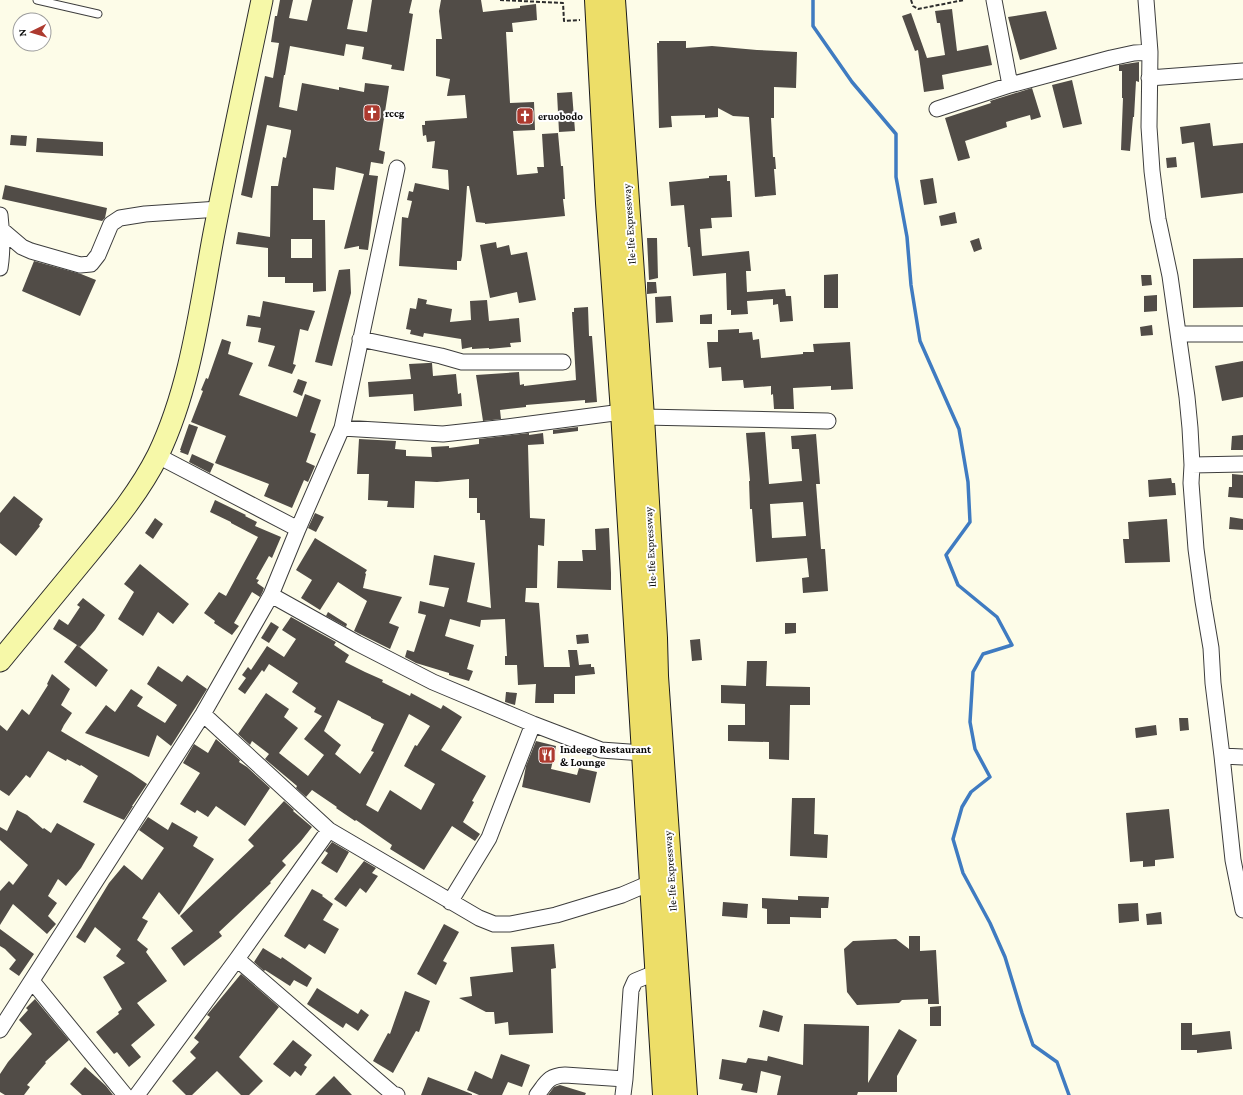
<svg xmlns="http://www.w3.org/2000/svg" width="1243" height="1095" font-family="'Crimson Pro',serif">
<style>
.lines{fill:none;stroke-linecap:round;stroke-linejoin:round}
.stream{stroke:#3f7bc1;stroke-width:3.5}
.building{fill:#514c47;fill-rule:evenodd}
.lane-casing{stroke:#3d3d3d;stroke-width:9}
.street-casing{stroke:#3d3d3d;stroke-width:17}
.secondary-casing{stroke:#2c2c2c;stroke-width:23}
.primary-casing{stroke:#1b1b1b;stroke-width:24}
.path{stroke:#2c2c2c;stroke-width:2;stroke-dasharray:4 2;stroke-linecap:butt}
.lane{stroke:#fff;stroke-width:7}
.street{stroke:#fff;stroke-width:15}
.secondary{stroke:#f6f8a8;stroke-width:21}
.primary{stroke:#edde68;stroke-width:22}
.labels{text-anchor:middle;dominant-baseline:central;stroke-width:4;stroke-linejoin:round;paint-order:stroke}
.poi-label{font-size:11px;font-weight:bold;fill:#0a0a0a;stroke:#fff;text-anchor:start}
.street-label{font-size:11px;fill:#0a0a0a;stroke:#fff}
</style>
<rect width="100%" height="100%" fill="#fdfce8"/>
<g class="lines">
<path class="stream" d="M813,0V26L852,82L896,134V177L907,237L911,285L920,341L959,429L968,482L970,522L946,555L958,585L997,617L1012,645L983,654L973,672L970,722L975,749L990,777L971,792L962,807L953,839L963,873L990,923L1005,957L1022,1013L1033,1045L1057,1062L1069,1095"/>
</g>
<path class="building" d="M280,0H293L289,18L307,21L312,0H353L347,29L367,32L372,0H412L409,13L413,14L404,71L391,69L392,65L362,59L364,47L346,44L344,56L290,46L285,75H284L279,107L297,111L302,83L339,90V87L364,92L365,83L389,86L379,150L385,152L383,164L371,162L369,175L378,176L368,250L359,249V246L344,249L364,174L336,167L334,190L313,188V220H325L326,291L313,292V283H285V277H268V248L236,244L238,232L270,237L271,186H278L283,157L286,158L291,132V130L267,125L252,198L241,195L260,101L265,76L273,78L279,43L271,42L275,16H277ZM291,239H312V258H291Z
M441,0H481L483,12L520,8V6L536,4L537,20L512,23L513,32H506L510,103L534,102L535,130L513,131L517,175L538,173L537,167H544L542,134L558,133L561,166H563L565,199H563L565,216L485,224V223L476,222L469,186H467L462,256L461,261H457V270L399,266L402,217L408,218L412,201L407,200L409,191L413,192L415,183L449,190L448,170L432,168L435,141L427,142L426,135L423,136L422,125H425V121L467,118L465,95L447,96L450,79L436,76V39H442L439,11Z
M952,9L957,51L988,45L992,65L942,75L944,89L924,92L918,50L915,51L902,16L911,13L927,58L945,55L940,23H937L935,11Z
M1046,11L1057,49L1020,60L1008,17Z
M659,41H686V48L712,46L757,50L797,52L796,88L774,87V118H771L773,157H775L776,169H774L776,195L755,197L749,117L733,116L718,108V117L705,118V115L671,116L672,127L659,128L657,43H659Z
M1139,62V82L1136,81L1134,117H1133L1132,128L1130,151L1121,150L1123,98H1122V71H1119V65Z
M1072,80L1082,124L1063,128L1052,85Z
M1032,88L1041,117L1031,120L1030,115L1006,122L1007,127L965,141L970,158L958,161L945,118L991,103L990,101Z
M572,92L575,131L559,132L557,93Z
M1210,123L1213,146L1243,143V193L1201,198L1194,142L1182,144L1180,127Z
M11,135L27,136L26,146L10,145Z
M37,138L103,142V156L36,152Z
M1176,157L1177,167L1167,168L1166,158Z
M727,175V181H730L732,217L711,218L712,228L700,229L702,256L749,251L751,271H746L747,292L785,289L786,296H791L793,321L780,322L778,304L773,305V299L747,301L748,314L731,315V310H727L726,273L693,276L690,247H688L684,205L671,206L669,182L709,178V176Z
M933,178L937,203L924,205L920,180Z
M5,185L107,208L105,218L102,221L2,199Z
M955,212L957,223L941,226L939,216Z
M647,238H657L658,278L649,280Z
M979,238L982,249L974,252L970,241Z
M496,242L497,248L509,245L511,255L527,252L536,300L519,303L517,292L490,298L480,245Z
M1243,258V307L1193,308V259Z
M34,261L81,274L96,280L80,316L22,291Z
M350,269L351,293L332,366L315,362L339,270Z
M838,274V308H824V275Z
M1141,275H1151L1152,285L1142,286Z
M647,282H656L657,293L647,294Z
M1157,295V311L1144,312V296Z
M671,296L673,322L656,323L655,297Z
M418,298L427,300L426,304L452,309L450,322L471,320L470,301L487,300L489,321L519,318L521,342L510,343L511,347L489,349V348L472,349V347L462,349L461,339L424,333L423,337L410,334L411,330L406,329L410,308L416,309Z
M263,301L315,311L308,331L300,329L293,364L296,365L292,374L268,366L275,346L258,342L261,328L246,326L248,315L260,317Z
M588,307L589,336H592L597,402L585,403V400L526,405V407L500,410L501,419L483,421L476,375L519,372L520,385L524,384V386L576,380L572,312H574V308Z
M712,314V324H700V315Z
M1152,325L1153,335L1141,336L1140,327Z
M739,329V333L752,332L753,340L759,339L761,358L803,354V352H814L813,344L850,342L853,389L831,390V386L793,388L794,409H774L773,394L771,395V386L744,388L743,380L722,381L721,367L709,368L707,342H718V330Z
M222,339L231,342L228,354L253,363L239,395L297,417L305,394L321,400L310,432L316,434L306,462L315,466L308,482L304,480L292,508L264,496L269,484L215,463L226,436L191,422L203,391L201,390L206,378L208,379Z
M1243,361V397L1222,401L1215,366Z
M428,363H432L433,376L456,374L458,394L461,393L462,406L414,411L413,394L369,397L368,382L411,379L409,364Z
M298,379L307,382L302,396L293,392Z
M189,424L198,427L188,455L180,452L181,450H180Z
M578,427V431L553,434V430Z
M765,432L769,484L802,481L799,449H792L791,436L816,434L820,484H816L821,549H825L828,591L803,593L802,578L809,577L807,558L756,562L752,509H750L749,481H750L746,433ZM803,502L806,536L772,538L770,504Z
M529,433V435L543,433L544,444L528,445L530,518L545,519L544,546L538,545L537,588H526L525,602L539,603L544,667H570L568,650H577L579,665L591,664V667H594L595,674L575,676V694H554V703H535L536,684L518,685L517,665H505V656H507L505,619L481,620L480,627L450,619L445,636L474,645L467,669L473,671L469,681L449,675V673L416,663L405,657L407,650L414,652L426,615L418,613L420,601L444,607L449,588L429,585L434,555L475,563L467,602L491,608L485,520H480V513H477V498H469V479L437,482L415,481L414,508L387,507L388,501L368,500L369,474H357L359,439L396,441L395,449L406,450V456L432,457L431,447L449,446V448L479,444V439Z
M1243,435V450H1231L1232,436Z
M192,454L214,464L210,473L189,462Z
M1232,474L1243,475V498L1228,497L1229,487H1232Z
M1171,478L1172,483H1175L1176,495L1149,497L1148,480Z
M14,496L43,519L39,525L40,526L16,556L0,543V513Z
M215,500L246,515L245,516L257,522L255,526L281,537L272,558L269,556L256,579L259,580L257,583L264,588L263,591L260,597L252,592L234,623L239,626L232,635L214,623L215,621L204,613L219,592L226,596L258,537L231,523V522L210,512Z
M315,513L324,517L316,532L308,528Z
M1230,517L1243,519V530L1229,529Z
M155,518L163,524L153,539L145,533Z
M1167,519L1170,562L1125,563L1123,539H1129L1128,522Z
M609,528L611,573V590L557,588L558,561H583L582,550H596L595,529Z
M315,538L367,570L365,573L366,574L363,588L402,597L389,623L399,627L390,649L354,631L367,601L338,582L320,610L301,598L312,580L296,570Z
M140,564L189,604L173,624L158,612L143,636L118,619L134,592L124,584Z
M83,598L105,615L95,630L80,647L77,645L108,670L96,687L64,662L77,645L53,629L59,619L68,625L80,607L77,605Z
M328,612L347,624L346,627L326,616Z
M291,617L316,631L336,642L334,645L349,655L345,662L365,672L383,680L382,682L410,696L411,693L441,709L443,705L462,717L441,750L486,776L472,801L474,802L463,822L480,834L475,841L452,826L424,870L390,849L392,845L356,820L355,821L336,808L337,807L312,790L306,797L296,788L297,786L265,759L269,754L252,741L250,745L238,734L266,693L289,709L284,717L298,728L279,753L308,776L324,755L304,739L322,716L314,712L316,708L292,692L298,683L269,664L264,672L262,670L245,694L238,689L246,678L242,675L248,667L251,670L267,646L284,657L296,639L282,630ZM338,700L371,717V718L384,724L371,751L374,752L360,774L335,754L341,745L324,731ZM409,714L430,726L417,746L415,745L404,766L435,784L421,810L390,790L378,812L366,805Z
M271,622L279,627L269,643L261,638Z
M785,623H796V633L785,634Z
M588,634L589,643L577,644L576,635Z
M700,639L702,660L692,661L690,640Z
M747,661H767L766,686L810,687V705H790L789,760L769,759V742L728,741V725H745V704L721,703V685L746,686Z
M158,666L182,682L187,675L207,689L171,746L157,735L149,757L85,733L106,705L115,712L131,689L143,697L137,706L165,723L177,705L147,684Z
M52,674L70,689L61,705L72,713L64,725L61,731L131,773L147,784L132,806H133L124,820L83,802L98,776L81,765L80,766L67,759L66,761L48,751L30,778L26,775L9,796L0,790V725L7,731L22,709L29,715L48,685L47,684Z
M506,692L517,693L515,705L505,702Z
M1179,718H1188L1189,730L1180,731Z
M1156,725L1157,735L1136,738L1135,728Z
M216,739L240,760L239,762L247,767L270,788L245,826L216,806L208,817L197,810L195,813L180,804L200,773L183,763L194,744L208,753Z
M536,741L556,746L551,769L577,775L579,768L597,772L590,803L522,787L526,766Z
M792,798H815L814,834L828,835L827,858L790,856Z
M284,801L294,810L293,811L312,827L301,841L282,861L286,865L270,882L271,883L219,932L222,936L184,966L171,948L193,931L180,916L254,846L248,840Z
M1169,809L1174,858L1155,860V866L1143,867V861L1130,862L1126,813Z
M17,810L27,815L43,829L44,828L51,833L57,823L95,844L81,868L66,886L58,879L48,896L57,903L48,916L56,924L47,934L13,904L0,925V891L9,881L13,885L28,865L0,840V827L7,831Z
M148,817L168,830L172,822L198,837L193,846L214,859L179,915L159,892L142,918L148,921L137,940L148,949L146,952L167,981L137,1003L155,1025L131,1045L141,1057L129,1067L117,1052L114,1054L96,1032L119,1014L118,1012L122,1009L103,977L125,963L116,956L121,949L95,927L85,943L76,937L109,883L124,865L142,880L164,848L139,830Z
M332,842L349,852L337,873L321,863L328,853L325,851Z
M364,861L376,868L372,873L378,876L366,893L360,888L346,907L334,899Z
M312,889L323,895L322,896L333,904L323,920L339,929L325,954L309,944L305,949L284,936Z
M798,896L829,897L828,908H821V918L790,917V924H767V909L762,908V898L798,900Z
M723,902L748,904L747,918L722,916Z
M1138,903L1139,921L1119,923L1118,904Z
M1161,912L1162,924L1147,925L1146,914Z
M444,924L459,932L443,961L447,963L436,985L417,974Z
M0,929L34,954L19,976L9,969L16,960L5,949L0,946Z
M909,936H920V951L936,950L939,1004H928V999L902,1000L899,1003L857,1005L847,992L844,949L853,941L896,939L909,949Z
M554,944L556,968L551,969L553,1033L509,1035L508,1022L495,1024L494,1012H486L459,998L472,996L470,977L513,972L511,947Z
M263,948L281,959L282,957L312,978L307,987L294,980L290,986L265,970L264,971L254,962Z
M241,974L279,1007L239,1057L263,1081L249,1095H241L217,1071L192,1095H186L172,1081L196,1058L190,1052L199,1042L194,1038L210,1017L207,1015Z
M317,988L358,1014L361,1009L369,1015L358,1031L346,1023L343,1028L307,1004Z
M405,991L430,1001L419,1032L416,1031L393,1073L373,1061L388,1033L390,1034Z
M35,999L69,1040L45,1062L46,1063L27,1085L30,1087L24,1095H5L0,1092V1074L8,1062L32,1034L19,1020L28,1010L26,1008Z
M941,1006V1026H930V1007Z
M763,1010L783,1016L779,1032L759,1027Z
M1181,1023H1192V1035L1230,1031L1232,1049L1197,1053V1050H1181Z
M804,1024L869,1026L868,1083L899,1029L917,1040L897,1076V1092H858L857,1095H777L781,1076L761,1071L757,1093L741,1090L743,1084L719,1079L722,1059L746,1063L748,1058L767,1061L768,1056L803,1065Z
M293,1040L312,1055L304,1065L307,1067L301,1076L295,1071L290,1077L273,1064Z
M501,1054L530,1065L522,1087L508,1082L502,1095H479L467,1090L475,1071L492,1079Z
M85,1067L106,1086L113,1095H82L70,1084Z
M334,1076L352,1095H315Z
M428,1077L472,1094V1095H421Z
M560,1085L586,1093L585,1095H548L554,1087Z"/>
<g class="lines">
<defs>
<path id="lane" d="M37,0L98,14"/>
<path id="street" d="M994,0L1010,85
M1146,0L1150,52L1149,127L1152,171L1158,219L1170,276L1187,397L1190,428L1192,465L1191,483L1196,549L1203,601L1211,648L1213,683L1222,756L1233,860L1243,910
M1149,78L1243,71
M937,109L1010,85L1111,58L1134,53L1150,52
M0,215C2,232 3,250 0,268
M2,230L22,247L31,251L80,265L91,264L98,255L111,224L120,218L145,214L219,209
M1179,334H1243
M360,339L441,356L462,362H563
M643,417L828,421
M342,428L443,434L507,427L622,412
M158,456L298,529
M1192,465L1243,464
M271,595L357,643L433,682L533,724L601,750L643,753
M203,714L329,830L479,918L494,924H510L556,915L622,895L650,883
M1222,756L1243,757
M450,902L489,838L533,724
M237,959L393,1094L397,1095
M32,981L125,1095
M0,1030L203,714L271,595L298,529L342,428L397,168
M137,1095L237,959L329,830
M537,1095C547,1082 548,1076 565,1075L625,1079
M623,1095L625,1079L631,990L635,981L657,972"/>
<path id="secondary" d="M0,661C28,627 56,593 84,559C111,526 139,493 158,455C191,386 200,307 214,233C229,155 246,77 262,0"/>
<path id="primary" d="M596,0L607,203L622,412L664,1095
M614,0L643,417L656,638L657,676L686,1095"/>
</defs>
<use href="#lane" class="lane-casing"/>
<use href="#street" class="street-casing"/>
<use href="#secondary" class="secondary-casing"/>
<use href="#primary" class="primary-casing"/>
<path class="path" d="M500,0L563,3L564,21L580,20
M911,0L913,6L918,9L964,0"/>
<use href="#lane" class="lane"/>
<use href="#street" class="street"/>
<use href="#secondary" class="secondary"/>
<use href="#primary" class="primary"/>
</g>
<defs>
<symbol id="church-square" viewBox="-11 -11 22 22"><rect x="-9" y="-9" width="18" height="18" rx="4" fill="#ad3a2f" stroke="#fff"/><path d="M-1.2-6h2.4v3.5h3.3v2.4h-3.3V6h-2.4V-.1h-3.3v-2.4h3.3Z" fill="#fff"/></symbol>
<symbol id="restaurant-square" viewBox="-11 -11 22 22"><rect x="-9" y="-9" width="18" height="18" rx="4" fill="#ad3a2f" stroke="#fff"/><path d="M-5-6h1v4h1v-4h1v4h1v-4h1v5L-1.5 .5V6h-2V.5L-5-1ZM5-6V6H3V1.5H1.5Q1.5-4 5-6Z" fill="#fff"/></symbol>
</defs>
<g fill-rule="evenodd">
<use href="#church-square" x="362" y="103" width="20" height="20"/>
<use href="#church-square" x="515" y="106" width="20" height="20"/>
<use href="#restaurant-square" x="537" y="745" width="20" height="20"/>
</g>
<g class="labels">
<g class="poi-label">
<text x="385" y="113">rccg</text>
<text x="538" y="116">eruobodo</text>
<text x="560" y="749">Indeego Restaurant<tspan x="560" dy="13">&amp; Lounge</tspan></text>
</g>
<g class="street-label">
<text transform="translate(629 224) rotate(-94)">Ile-Ife Expressway</text>
<text transform="translate(650 547) rotate(-93)">Ile-Ife Expressway</text>
<text transform="translate(670 871) rotate(-94)">Ile-Ife Expressway</text>
</g>
</g>
<g transform="translate(32 32) rotate(265)"><circle r="19" fill="#ffffff" stroke="#9d9d9d"/>
<path d="M0-3L7 15L0 10L-7 15Z" fill="#ad3a2f"/>
<text y="-6" font-size="11" font-weight="bold" text-anchor="middle" fill="#0a0a0a">N</text>
</g>
</svg>
